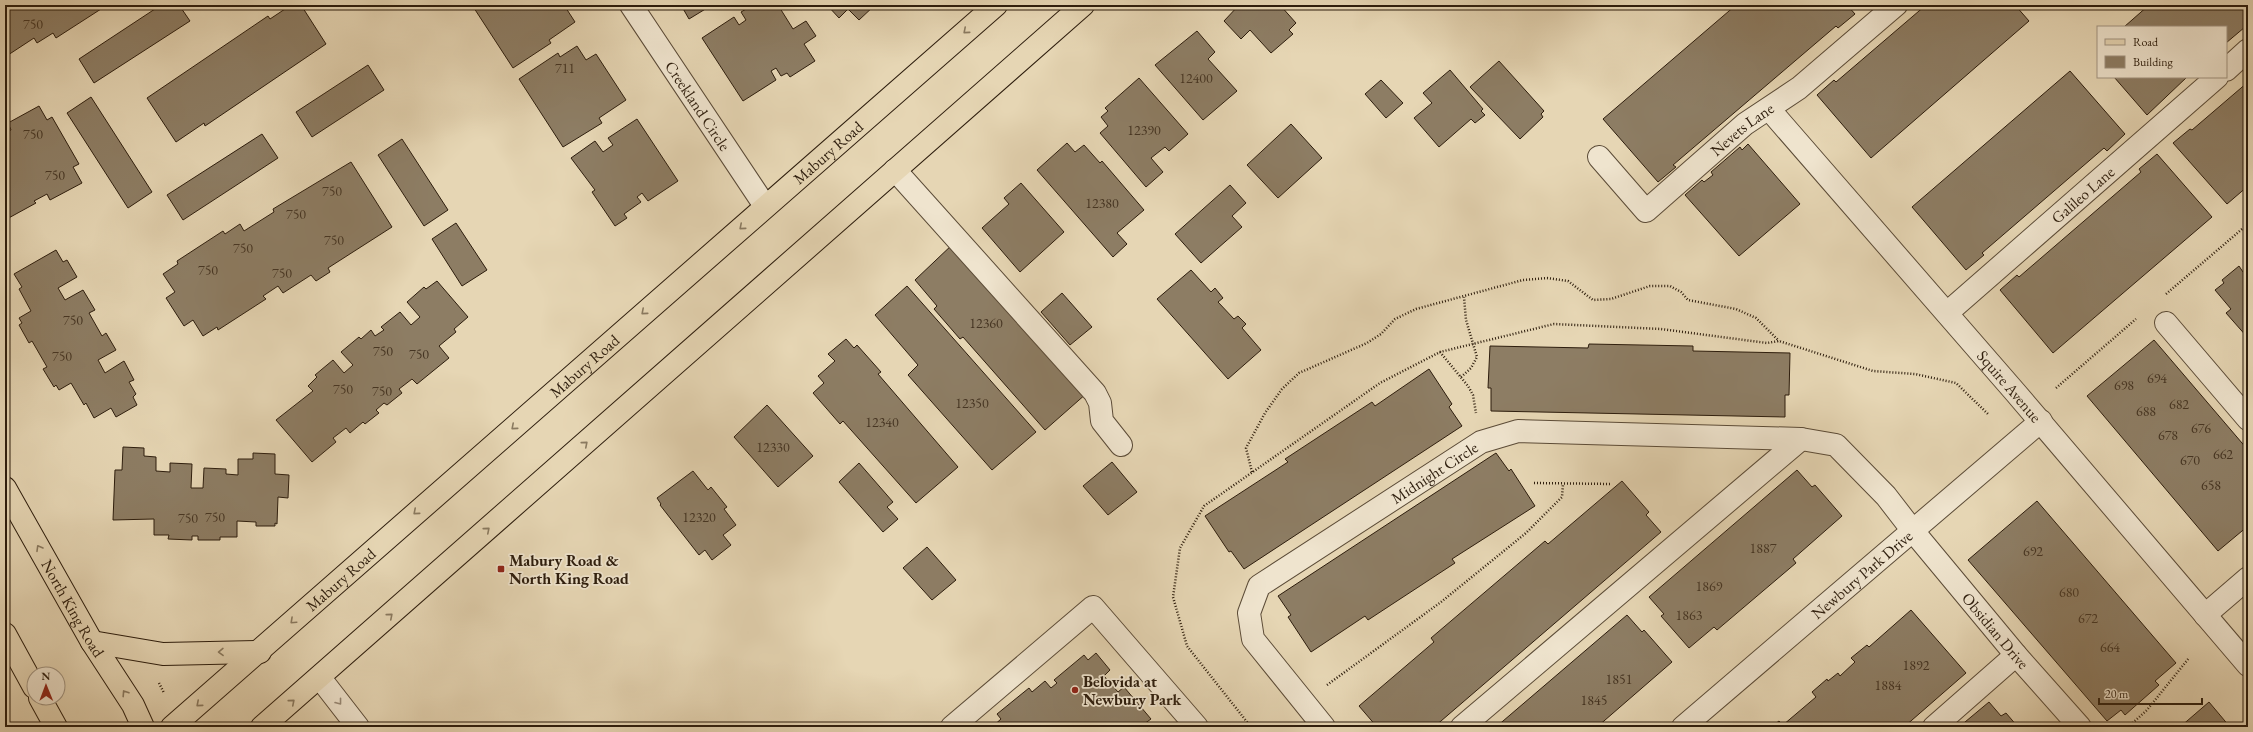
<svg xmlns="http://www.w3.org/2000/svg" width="2253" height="732" font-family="'EB Garamond',serif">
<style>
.building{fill:#8d7d64;stroke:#2d1d0d}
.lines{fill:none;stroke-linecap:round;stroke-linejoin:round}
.minor-casing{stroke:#5b4b37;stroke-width:24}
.major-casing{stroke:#2d1d0d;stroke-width:24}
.path{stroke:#2d1d0d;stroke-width:2.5;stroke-dasharray:1 2;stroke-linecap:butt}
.minor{stroke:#efe4ce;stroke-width:22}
.major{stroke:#e6d6b4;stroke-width:22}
.oneway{stroke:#8a7a60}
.oneway2{stroke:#988a77}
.poi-dot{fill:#8f2418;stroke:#efe4ce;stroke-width:1.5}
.labels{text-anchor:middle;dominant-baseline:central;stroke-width:3.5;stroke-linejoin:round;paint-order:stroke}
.number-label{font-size:14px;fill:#453523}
.street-label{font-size:16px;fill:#2d1d0d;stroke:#efe4ce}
.poi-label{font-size:16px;font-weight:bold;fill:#2d1d0d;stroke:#efe4ce;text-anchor:start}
</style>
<rect width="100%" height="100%" fill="#e6d6b4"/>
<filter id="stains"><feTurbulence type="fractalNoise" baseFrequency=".005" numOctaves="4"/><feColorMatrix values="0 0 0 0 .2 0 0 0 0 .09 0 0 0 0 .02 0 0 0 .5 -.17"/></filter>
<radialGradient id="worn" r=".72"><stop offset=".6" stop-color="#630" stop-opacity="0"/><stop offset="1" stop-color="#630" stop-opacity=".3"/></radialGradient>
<path class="building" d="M5,5H99L101,9L56,38L53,33L37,43L34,38L5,57Z
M161,5H179L190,21L94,83L79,59Z
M291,5H301L326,44L205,126L204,123L176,142L147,98L268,16L270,19Z
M472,5H564L575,22L549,40L551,43L513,68Z
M681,5H712L689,19Z
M753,5H778L793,29L806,21L816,36L804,44L815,61L790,77L787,73L781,76L776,68L771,71L776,80L743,101L702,38L734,17L739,25L746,20L741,12Z
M827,5H875L859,20L848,9L839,18Z
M1239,5H1280L1296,23L1289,30L1293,34L1271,53L1250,30L1241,39L1224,21Z
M1736,5H1847L1855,14L1838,28L1836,26L1673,165L1676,167L1658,182L1603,119Z
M1926,5H2015L2029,21L1871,158L1817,95L1834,80L1836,82Z
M2149,5H2248V28L2245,27L2226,43V27H2124Z
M1197,31L1215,52L1208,59L1237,91L1203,120L1155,65Z
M577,46L586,60L596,54L626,100L599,118L602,123L563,147L519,79L558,53L560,57Z
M1499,61L1544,111L1541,114L1543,117L1520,139L1470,87Z
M368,65L384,90L312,137L296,112Z
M1450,70L1483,109L1481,111L1485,115L1475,123L1471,119L1439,147L1414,118L1432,103L1423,93Z
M2070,71L2125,134L2107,151L2104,148L1982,253L1984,255L1966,270L1912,207Z
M2114,77H2187L2147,115Z
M1139,78L1188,134L1169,151L1165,147L1151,158L1163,172L1146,187L1100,133L1108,126L1101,117L1108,111L1105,108Z
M1381,80L1403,103L1386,118L1365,94Z
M2248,82V186L2227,204L2173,143L2190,129L2192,130Z
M91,97L152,192L128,208L67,113Z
M39,106L47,120L52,117L79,164L73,167L82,183L50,200L47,194L34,201L36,203L5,220V133L11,130L8,123Z
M637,119L678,181L648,201L642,193L637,197L641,202L624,214L627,218L615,226L592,192L595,190L571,158L595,141L603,152L613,145L608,138Z
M1291,124L1322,158L1278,198L1247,165Z
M262,134L278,158L183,220L167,195Z
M402,139L448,210L424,226L378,155Z
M1067,143L1075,152L1084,145L1100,163L1102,161L1144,210L1117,233L1127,244L1113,257L1037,170Z
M1748,144L1800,204L1739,256L1685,195L1702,180L1704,182L1713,175L1711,172L1740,147L1742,150Z
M2157,154L2212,217L2053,353L2000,290L2017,275L2019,277L2141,172L2139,169Z
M351,162L392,227L328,268L330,272L316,281L311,275L283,293L278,286L263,296L266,299L218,330L217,327L203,336L193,320L184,326L166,298L175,292L163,274L178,264L177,261L223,231L225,234L240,224L244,231L274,212L273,209Z
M1021,183L1064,232L1020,272L982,228L1009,204L1004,198Z
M1230,185L1246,203L1232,216L1242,227L1201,263L1175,234Z
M456,223L487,270L462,286L432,239Z
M954,243L1087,393L1045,430L963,337L960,339L934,309L937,306L915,280Z
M56,250L63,262L67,260L77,277L58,288L65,300L83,290L95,310L89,313L102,336L106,333L116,350L98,360L105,373L124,361L134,380L129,382L136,394L133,397L137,405L116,417L111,408L94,418L86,403L84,405L71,383L59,390L56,385L54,387L43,369L47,367L32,341L29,343L19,325L22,323L19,318L31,311L19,289L22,287L14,274Z
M2239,266L2243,272L2248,267V338L2226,313L2231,309L2215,290L2224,283L2222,280Z
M1191,270L1211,292L1215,288L1223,298L1218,302L1234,319L1238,316L1246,324L1242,328L1261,350L1228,379L1157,299Z
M437,281L468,317L454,329L456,332L439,346L449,358L417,384L412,379L399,389L402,393L387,405L384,403L376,410L379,413L365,424L363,422L350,433L346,428L333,438L336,442L312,462L276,420L313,391L308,386L317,377L315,375L333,360L344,373L353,365L341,352L359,337L361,339L371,330L375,336L384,330L381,327L400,312L411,325L420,317L407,302L424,287L426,289Z
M907,286L1036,432L992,470L908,375L918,365L875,315Z
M1062,293L1092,327L1070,345L1041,312Z
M846,339L854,348L857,345L881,372L878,374L958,467L916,503L843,421L840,424L813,393L824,383L818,376L835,361L828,354Z
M2154,340L2248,450V526L2218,551L2087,396Z
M1589,344L1693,346V351L1790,353L1789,395H1785V417L1491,411V388H1488L1490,346L1588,348Z
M1429,369L1452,404L1449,407L1462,426L1244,569L1231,551L1229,552L1205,516L1288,462L1285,459L1372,402L1375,406Z
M767,405L813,456L778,487L734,437Z
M123,447L144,448V456L156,457V471L170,472V463L192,464L191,488H203L204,468L226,469V474L238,475V459H253V453L275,454V474L289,475L288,498L278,497L277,524L275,523V526H256V522L237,521V537H220V540H198V536H192V540L168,539L169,535H154V519L113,520L115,470H122Z
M1496,453L1509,471L1511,469L1535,506L1452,559L1455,563L1368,620L1365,616L1311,652L1288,617L1291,615L1278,596Z
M1112,462L1137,492L1108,515L1083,486Z
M859,463L893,502L887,507L898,519L883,532L839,482Z
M1797,470L1812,487L1815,485L1842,516L1793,559L1796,563L1717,630L1714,627L1689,648L1661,616L1664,614L1649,597Z
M693,471L708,490L711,487L727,507L724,509L736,525L723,535L731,545L712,560L705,550L699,555L660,505L661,504L657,498Z
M1622,481L1649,512L1646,515L1661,532L1434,727H1377L1359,706L1434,642L1431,638L1545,541L1548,544Z
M2037,501L2176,663L2155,681L2159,685L2125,715L2121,710L2107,721L1968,560Z
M927,547L956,580L932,600L903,568Z
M1911,610L1966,673L1904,727H1771L1779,721L1783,725L1816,697L1812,692L1827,679L1828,681L1838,673L1840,676L1855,662L1851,658L1867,645L1869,647Z
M1627,615L1642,632L1644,630L1672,662L1597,727H1496Z
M1096,653L1110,670L1104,676L1118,692L1124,687L1151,719L1144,724L1147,727H992L1001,719L997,714L1029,688L1032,692L1045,681L1051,688L1057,683L1054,680L1084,655L1088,660Z
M1989,702L2001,716L2006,713L2018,727H1959Z
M2209,702L2230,727H2180Z"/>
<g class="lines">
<defs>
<g id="minor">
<path id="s1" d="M631,5L765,206"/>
<path d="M2226,70L2248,50"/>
<path id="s2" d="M1769,109L2015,392L2248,665"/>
<path id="s3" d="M1599,157L1646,211L1745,124L1799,88L1896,5"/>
<path d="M895,170L1095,393L1100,403L1102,421L1121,445"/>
<path id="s4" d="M1947,313L2217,77"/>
<path d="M2166,323L2248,419"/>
<path d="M2205,615L2248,578"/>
<path d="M320,678L358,727"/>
<path d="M952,727L1093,607L1197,727"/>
<path id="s5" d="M1324,727L1253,639L1249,613L1259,586L1481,442L1518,431L1801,439L1836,445L1886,496L1913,531L2016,655L2080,727"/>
<path d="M1462,727L1801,439"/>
<path id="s6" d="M1683,727L2041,421"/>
<path d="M1934,727L2016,655"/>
</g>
<g id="major">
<path id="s7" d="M5,488L92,642L133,705L143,727"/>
<path d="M5,634L34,687"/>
<path d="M92,642L163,654L260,652"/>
<path d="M40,698L56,727"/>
<path id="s8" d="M172,727L996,5"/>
<path d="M262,727L1083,5"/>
</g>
</defs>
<use href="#minor" class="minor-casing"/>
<use href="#major" class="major-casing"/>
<path class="path" d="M2166,294L2248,224
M1440,352L1468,386L1473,395L1476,413
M1461,377L1471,368L1477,357L1466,320L1464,297
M2056,388L2136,319
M1252,472L1246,448L1265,413L1282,389L1299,373L1367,343L1381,334L1395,319L1416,309L1523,280L1547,278L1568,281L1593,300L1611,299L1650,286H1670L1681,292L1688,300L1736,309L1756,318L1779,341
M1534,483L1611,484
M159,683L164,693
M1327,685L1441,602L1526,533L1562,497L1563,484
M1251,727L1187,646L1173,597L1180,548L1204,506L1380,383L1440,352L1554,324L1661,329L1767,343L1779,341L1873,371L1915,374L1956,383L1988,414
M2128,727L2147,710L2189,658"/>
<use href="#minor" class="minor"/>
<use href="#major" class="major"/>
</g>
<defs><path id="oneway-chevron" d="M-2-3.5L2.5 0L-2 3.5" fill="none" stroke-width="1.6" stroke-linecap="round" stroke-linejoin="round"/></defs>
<g class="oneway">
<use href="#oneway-chevron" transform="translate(966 31) rotate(139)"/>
<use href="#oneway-chevron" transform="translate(742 227) rotate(139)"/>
<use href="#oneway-chevron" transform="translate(644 312) rotate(139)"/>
<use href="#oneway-chevron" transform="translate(514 427) rotate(139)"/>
<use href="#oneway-chevron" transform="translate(585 444) rotate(-41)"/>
<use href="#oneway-chevron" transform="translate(416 512) rotate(139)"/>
<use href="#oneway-chevron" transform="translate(487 530) rotate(-41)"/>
<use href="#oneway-chevron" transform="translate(39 548) rotate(-120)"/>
<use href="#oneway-chevron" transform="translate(390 616) rotate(-41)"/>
<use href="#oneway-chevron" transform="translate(293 621) rotate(137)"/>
<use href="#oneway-chevron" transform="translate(221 652) rotate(179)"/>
<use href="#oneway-chevron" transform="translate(125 693) rotate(-123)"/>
<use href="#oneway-chevron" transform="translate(292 702) rotate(-41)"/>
<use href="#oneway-chevron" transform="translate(199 704) rotate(139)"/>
</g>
<use class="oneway2" href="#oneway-chevron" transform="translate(339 702) rotate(52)"/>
<g class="poi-dot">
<rect x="497" y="565" width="8" height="8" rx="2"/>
<circle cx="1075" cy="690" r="4"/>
</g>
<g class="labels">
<g class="number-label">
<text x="33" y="24">750</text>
<text x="565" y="68">711</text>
<text x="1196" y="78">12400</text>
<text x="1144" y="130">12390</text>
<text x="33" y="134">750</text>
<text x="55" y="175">750</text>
<text x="332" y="191">750</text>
<text x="1102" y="203">12380</text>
<text x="296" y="214">750</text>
<text x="334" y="240">750</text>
<text x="243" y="248">750</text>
<text x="208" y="270">750</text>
<text x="282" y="273">750</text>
<text x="73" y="320">750</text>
<text x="986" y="323">12360</text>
<text x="383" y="351">750</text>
<text x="419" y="354">750</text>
<text x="62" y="356">750</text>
<text x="2157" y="378">694</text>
<text x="2124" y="385">698</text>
<text x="343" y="389">750</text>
<text x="382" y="391">750</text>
<text x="972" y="403">12350</text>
<text x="2179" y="404">682</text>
<text x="2146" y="411">688</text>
<text x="882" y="422">12340</text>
<text x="2201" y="428">676</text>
<text x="2168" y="435">678</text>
<text x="773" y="447">12330</text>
<text x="2223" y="454">662</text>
<text x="2190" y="460">670</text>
<text x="2211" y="485">658</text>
<text x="215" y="517">750</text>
<text x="699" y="517">12320</text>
<text x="188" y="518">750</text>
<text x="1763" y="548">1887</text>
<text x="2033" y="551">692</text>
<text x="1709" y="586">1869</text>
<text x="2069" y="592">680</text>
<text x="1689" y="615">1863</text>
<text x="2088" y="618">672</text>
<text x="2110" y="647">664</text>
<text x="1916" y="665">1892</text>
<text x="1619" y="679">1851</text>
<text x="1888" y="685">1884</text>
<text x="1594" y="700">1845</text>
</g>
<g class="street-label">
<text stroke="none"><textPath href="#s1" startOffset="121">Creekland Circle</textPath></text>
<text stroke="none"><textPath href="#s3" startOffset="198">Nevets Lane</textPath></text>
<text stroke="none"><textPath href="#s8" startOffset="872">Mabury Road</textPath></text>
<text stroke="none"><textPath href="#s4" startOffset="180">Galileo Lane</textPath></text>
<text stroke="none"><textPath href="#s8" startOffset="548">Mabury Road</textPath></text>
<text stroke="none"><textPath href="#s2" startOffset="367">Squire Avenue</textPath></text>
<text stroke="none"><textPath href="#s5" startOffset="377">Midnight Circle</textPath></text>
<text stroke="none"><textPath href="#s6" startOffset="235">Newbury Park Drive</textPath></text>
<text stroke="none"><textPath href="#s8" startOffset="224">Mabury Road</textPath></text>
<text stroke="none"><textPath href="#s7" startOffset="138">North King Road</textPath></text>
<text stroke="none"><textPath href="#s5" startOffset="1035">Obsidian Drive</textPath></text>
</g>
<g class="poi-label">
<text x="509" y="560">Mabury Road &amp;<tspan x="509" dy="18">North King Road</tspan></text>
<text x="1083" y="681">Belovida at<tspan x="1083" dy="18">Newbury Park</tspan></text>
</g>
</g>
<rect width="2253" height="732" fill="none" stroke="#e6d6b4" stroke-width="20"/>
<rect x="6" y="6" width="2241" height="720" fill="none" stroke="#2d1d0d" stroke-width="2"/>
<rect x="10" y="10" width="2233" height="712" fill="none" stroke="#2d1d0d"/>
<rect x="2097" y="26" width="130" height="52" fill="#efe4ce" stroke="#a19481"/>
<rect x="2105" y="39" width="20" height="6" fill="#e6d6b4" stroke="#a19481"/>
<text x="2133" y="46" font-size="12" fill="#2d1d0d">Road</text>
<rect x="2105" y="56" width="20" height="12" fill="#8d7d64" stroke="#a19481"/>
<text x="2133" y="66" font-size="12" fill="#2d1d0d">Building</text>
<g transform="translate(46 686) rotate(359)"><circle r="19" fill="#efe4ce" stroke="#a19481"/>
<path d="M0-3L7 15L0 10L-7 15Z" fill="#8f2418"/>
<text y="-6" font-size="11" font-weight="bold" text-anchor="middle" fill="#2d1d0d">N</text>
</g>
<path d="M2099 698v6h103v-6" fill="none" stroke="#2d1d0d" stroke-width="2"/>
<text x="2105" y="698" font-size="12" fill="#2d1d0d" stroke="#efe4ce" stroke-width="3" paint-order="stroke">20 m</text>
<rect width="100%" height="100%" filter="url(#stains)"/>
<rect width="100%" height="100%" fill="url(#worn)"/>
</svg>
